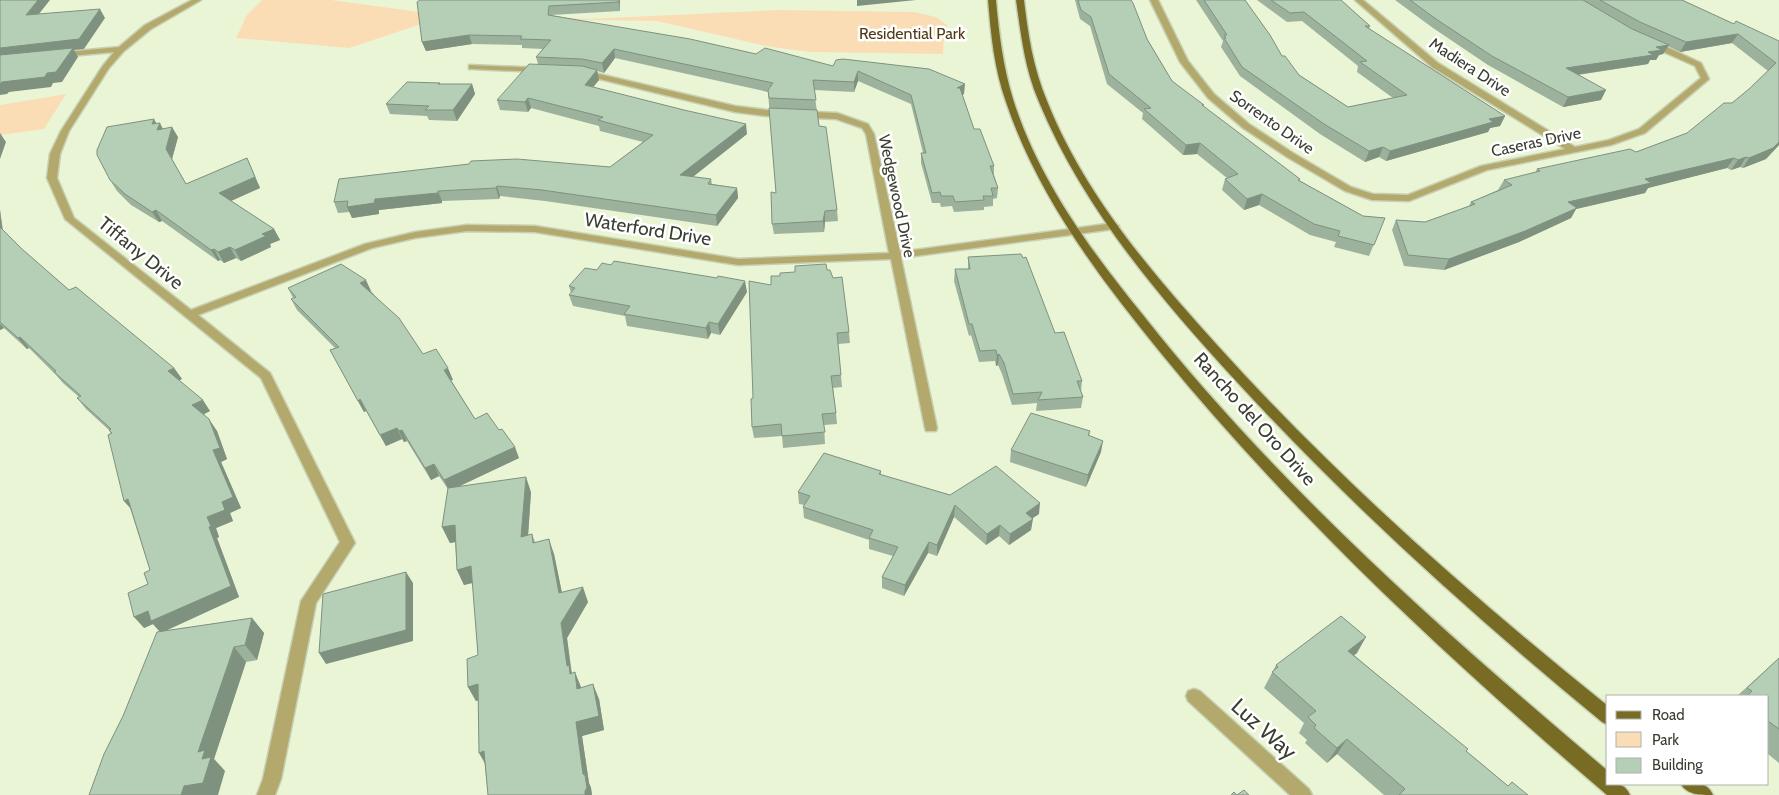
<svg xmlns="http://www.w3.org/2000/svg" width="1779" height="795" font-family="Cabin,sans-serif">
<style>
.green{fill:#faddb4}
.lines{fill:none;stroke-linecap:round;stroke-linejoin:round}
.minor-casing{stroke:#c7d0b4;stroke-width:3}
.major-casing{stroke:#c7d0b4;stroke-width:3}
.minor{fill:#b3a96d;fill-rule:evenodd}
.major{fill:#786c25;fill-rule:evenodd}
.wall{fill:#9cb29d}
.shaded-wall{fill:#7f917f}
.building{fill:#b5cfb6;stroke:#7f917f}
.labels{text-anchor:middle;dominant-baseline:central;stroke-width:5;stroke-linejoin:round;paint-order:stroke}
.far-park-label{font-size:16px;fill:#513b17;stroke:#fff}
.far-street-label{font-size:16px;fill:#3a3e31;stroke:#fff}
.street-label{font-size:19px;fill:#3a3e31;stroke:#fff}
.near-street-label{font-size:22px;fill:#3a3e31;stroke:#fff}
</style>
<rect width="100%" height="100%" fill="#eaf5d5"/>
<path class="green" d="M262,0H331L427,13L587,19L779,10L914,12L936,17L947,25L944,32L943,54L809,52L766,46L657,21L458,18L427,22L349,48L236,38L247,15Z
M66,94L44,129L0,135V105Z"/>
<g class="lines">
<defs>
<path id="minor" d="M192,0H201L151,29L124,51L109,68L69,131L60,154L57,178L74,218L191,310L365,244L415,232L467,225L535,226L738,259L889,253L866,134L862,128L836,119L767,116L735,112L579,74V70H582L735,106L767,110L837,113L868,124L874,134L900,252L1114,223L1119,226L1114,229L901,258L937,428L936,431H926L925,428L891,259L738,265L535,232L467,231L415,238L372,248L198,315L270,373L355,543L316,603L281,779L275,795H257L263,779L301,601L340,542L261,378L65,219L47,178L50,154L61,131L102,67L114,52L59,57L55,55L56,53L119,47L145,25Z
M1150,0H1158L1188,61L1214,94L1249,124L1293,153L1351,187L1373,194L1408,195L1481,166L1565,149L1432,67L1355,0H1363L1438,63L1575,147L1609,140L1639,129L1701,78L1695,66L1648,45V41H1654L1701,63L1709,79L1645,133L1611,145L1487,170L1409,201L1372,200L1345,191L1287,157L1243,128L1208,98L1180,62Z
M469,65L542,68L546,70L542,72L472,69H469Z
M1194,689L1200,691L1309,789L1312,795H1290L1188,701L1186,696L1188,691Z"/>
<path id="major" d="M988,0H996C999,34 1003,66 1013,99C1038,179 1091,251 1143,315C1278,486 1442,631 1608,771V784C1619,784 1625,784 1630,795H1607C1448,659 1292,514 1160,352C1098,276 1037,195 1006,102C994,68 991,35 988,0Z
M1016,0H1024C1028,34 1033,68 1047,101C1084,194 1151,272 1218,346C1337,478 1470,595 1608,706V725L1602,722C1473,616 1349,504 1236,381C1159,297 1083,208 1039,102C1025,70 1021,35 1016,0Z
M1681,784C1694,783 1707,781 1713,795C1700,795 1687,795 1681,784Z"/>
</defs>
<use href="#minor" class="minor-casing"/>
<use href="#major" class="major-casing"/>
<use href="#minor" class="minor"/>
<use href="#major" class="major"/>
</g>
<path class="wall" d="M620,0V11L551,15L756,54L833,66L964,94L962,95L974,129L994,166V175L998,188L997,198L993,199V206L984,207V210L954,212L952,206L941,207L940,203H932L921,163V153H923L911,104L858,81L854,92L814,90L819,126L837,210L838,221L825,222L824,232L774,234L772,224L776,193L768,92L615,58L604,73L597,71L599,80L593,87L747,134L693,177L711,179L712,184L737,188L738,198L717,226L545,201L500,196L499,199L442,201V203L379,210V214L352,218L350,212L338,213L334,202L610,167L643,142L600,131L599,126L531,108L528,112L500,110L497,100L538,64L536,57L543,49L522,48V45L472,44L426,51L422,42L417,2Z
M1075,0H1131L1147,39L1172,81L1203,107L1300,181L1363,216L1385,218L1369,256L1334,247L1336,242L1310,235L1259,205L1244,210L1222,190L1225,179L1227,178L1197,154L1183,155L1142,119L1143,113L1107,84L1090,26L1080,19Z
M1196,0H1245L1282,56L1299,75L1348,107L1393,98L1357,72L1358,66L1302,21L1287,22L1257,0H1341L1370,26L1369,29L1505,116L1500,126L1490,128L1488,132L1386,161L1379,157L1365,162L1320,134L1240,76L1221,47L1223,41Z
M1395,0H1682L1734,24L1779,41V145L1766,159L1743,168L1740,167L1731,170L1727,168L1648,188L1645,193L1576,209L1571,218L1519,242L1444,270L1404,266L1392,230L1396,220L1425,222L1469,206L1471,202L1498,190L1504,180L1535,173L1537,169L1636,152L1687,133L1732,103L1749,89L1768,71L1732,43L1680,52L1668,46L1663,54L1659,55L1656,60H1650L1648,64L1578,75L1601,100L1563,107L1488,65L1433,28Z
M440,83V84H472L475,94L457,121L429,120L427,116L390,114L386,104Z
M157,123L163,129L178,137L172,159L186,184L247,158L260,188L231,201L274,229L280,240L270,244L271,247L241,261L236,258L224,263L220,260L218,261L162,221L159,222L131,205L117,191L110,180Z
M0,210L3,230L22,249L69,290L174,368L182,379L179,380L210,411L204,414L217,431L227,459L221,462L241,508L230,513L233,521L216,528L219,537L217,538L239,597L164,631L252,618L264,633L257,660L246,662L214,759L225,771L123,716L160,632L153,624L144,628L148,584L150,570L130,508L124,501L111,434L109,430L86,409L77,398L79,397L63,383L56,375L29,348L27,349L4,328L0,330Z
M968,257L1055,333L1082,381L1081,391L1083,397L1081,408L1036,411L1037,403L1012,405L1002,374L998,365L996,366L995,361L979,362L971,335L969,336L954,281L955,269H968Z
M827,270L849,332L850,343L838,344L842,387L833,388L836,413L837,424L824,425L825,444L783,448L782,436L754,438L752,427L753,398L771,285Z
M569,286L747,292L720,335L711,333L708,339L627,326L625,316L573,306L569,295L571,293Z
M288,288L371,291L423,354L453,380H451L475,419L519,458L460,486L531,492L528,535L532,534L535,542L554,554L562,593L588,602L567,638L572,673L581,688L599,699L604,730L582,736L589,783L591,788L592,795H488L478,700L476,701L468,687L478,655L473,583L464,585L457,570L455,542L450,543L442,527L448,489L439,476L431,480L407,441L404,442L402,439L386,446L366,411L364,412L336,361L330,350L335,348L297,310L291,299L293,298Z
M1090,431L1089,436L1101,452L1086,487L1010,462L1011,450Z
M881,471V475L950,495L1039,514L1032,518L1031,530L1009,545L999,536L986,545L954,517L937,556L928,553L904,596L882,588V577L893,556L869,549V540L804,518L803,507L805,505L799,504L798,492Z
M1357,653L1354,655L1466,751L1508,786L1528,795H1384L1337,754L1327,763L1305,743L1307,740L1299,733L1304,723L1264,688L1276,665Z
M1779,658V763L1768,754V696H1737Z"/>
<path class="shaded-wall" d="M38,0H50L31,24L26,15Z
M619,0H620V11L619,2Z
M857,0H916L857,6Z
M100,9L105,18L84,49L74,50L78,57L62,82L53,83L51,87L9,92L7,94L0,95V48Z
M1738,34L1732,43L1680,52L1686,42Z
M469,35L472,44L426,51L422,42Z
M1669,45L1663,54L1659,55L1656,60H1650L1648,64L1561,77L1566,68L1656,47Z
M614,49L615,58L604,73L602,63Z
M597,70L599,80L587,95L585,85Z
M858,71V81L854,92V82Z
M472,84L475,94L457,121L453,110Z
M965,84L964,94L957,97V88Z
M1606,90L1601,100L1563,107L1568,97Z
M528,98L531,108L528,112L525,102Z
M1505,116L1500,126L1490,128L1488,132L1386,161L1390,151L1489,119Z
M154,119L158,126L160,123L165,133L163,140L152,124Z
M746,124L747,134L681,186L680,175Z
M172,127L178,137L172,159L166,149Z
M0,133L6,142L0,159Z
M1779,142V145L1766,159L1743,168L1749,158Z
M1200,143L1197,154L1183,155L1186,145Z
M1383,147L1379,157L1365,162L1369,151Z
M1746,157L1740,167L1731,170L1738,160Z
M247,158L260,188L224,204L219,193Z
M1734,158L1727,168L1648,188L1645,193L1576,209L1571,218L1519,242L1444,270L1449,259L1568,202L1645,179Z
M497,186L500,196L499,199L496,188Z
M737,188L738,198L717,226L716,215Z
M438,191L442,201V203L379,210V214L352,218L347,207L375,199Z
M1262,194L1259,205L1244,210L1247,199Z
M0,210L3,234L0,229Z
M156,210L162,221L159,222L152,212Z
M825,211V222L824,232L823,221Z
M274,229L280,240L270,244L271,247L241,261L235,250L262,234Z
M230,247L236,258L224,263L218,252Z
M214,249L220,260L218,261L211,250Z
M366,280L371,291L365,294L360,283Z
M745,281L747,292L720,335L718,324Z
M709,322L711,333L708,339L706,328Z
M0,324L4,328L0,330Z
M20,337L29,348L27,349L18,338Z
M999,354L998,365L996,366L997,355Z
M174,368L182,379L175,382L168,371Z
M448,368L453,380L449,381L444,370Z
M360,399L366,411L364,412L358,401Z
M203,400L210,411L200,416L192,405Z
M209,419L217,431L227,459L221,462L241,508L230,513L233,521L216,528L219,537L217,538L239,597L161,633L153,624L144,628L134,617L209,527L207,517L222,502L213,450Z
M397,428L402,439L386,446L380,435Z
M402,430L407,441L404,442L399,431Z
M1103,441L1101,452L1086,487L1088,475Z
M515,447L519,458L449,491L444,480Z
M434,464L439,476L431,480L425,468Z
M526,477L531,492L527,552L521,537Z
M128,499L134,512L124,501Z
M1040,503L1039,514L1024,524L1026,513Z
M955,505L954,517L937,556V545Z
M1033,519L1031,530L1009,545L1010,534Z
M455,525L462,541L450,543L442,527Z
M1000,525L999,536L986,545L987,534Z
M549,539L554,554L565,608L559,593Z
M929,542L928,553L904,596L905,585Z
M471,566L479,581L464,585L457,570Z
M406,572L413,583V641L326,664L319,653Z
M583,587L588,602L567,638L571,671L575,680H573L567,666L561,623Z
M252,618L264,633L257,660L245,645Z
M1366,637L1357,653L1339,667L1348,651Z
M234,647L246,662L214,759L225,771L218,795H181L184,786L202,759L198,752Z
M575,672L581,687L583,703L577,689Z
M478,684L486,698L476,701L468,687Z
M593,684L599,699L604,730L582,736L589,783L591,788L592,795H585L583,774L576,722Z
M1347,739L1337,754L1327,763L1337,748Z
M484,751L487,767L479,753Z"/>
<path class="building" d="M0,0H38L26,15L100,9L79,39L0,48Z
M420,0H619V2L549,6L548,15L690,39L756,54L765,48L833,66L836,60L843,59L929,69L965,84L957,88H960L974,129H980L994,166H990L998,188H991L993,196H983L984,200L955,202L953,196H941L940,192L932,193L921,153H926L911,95L858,71L854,82L813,80L816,100L769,98L768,90L773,83L614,49L602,63L582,59L536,57L551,40L520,39L522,36L469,35L422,42L417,2Z
M1078,0H1131L1133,3L1147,39L1172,81L1204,105H1202L1300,179L1298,180L1363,216L1385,218L1374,245L1338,236L1340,231L1314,224L1262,194L1247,199L1225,179L1238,174L1200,143L1186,145L1144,109L1151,108L1109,74L1091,17L1081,10Z
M1204,0H1245L1270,35L1282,56H1285L1299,75L1348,107L1407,95L1360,62L1367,61L1304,12L1290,13L1271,0H1341L1370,26H1365L1505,116L1489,119L1493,122L1390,151L1383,147L1369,151L1324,124L1242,67L1224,38H1226L1224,35H1227Z
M1410,0H1583L1632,29L1669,45L1656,47L1662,50L1648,52L1653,55L1566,68L1606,90L1568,97L1492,56L1436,19Z
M1600,0H1682L1734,24L1736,21L1779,41V142L1773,148L1749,158L1746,157L1738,160L1734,158L1645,179L1651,183L1568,202L1577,208L1525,231L1449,259L1408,255L1396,220L1425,222L1475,204L1471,202L1512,185L1504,180L1540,171L1537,169L1630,149L1636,152L1687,133L1724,103H1732L1749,89L1776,63L1738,34L1686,42L1640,22Z
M73,48L56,72L47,73L45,77L2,82L0,84V55Z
M529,64L582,66L597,70L585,85L684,110L746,124L680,175L711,179L708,184L737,188L716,215L542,190L497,186L496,188L438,191V193L375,199L374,203L347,207L348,201L334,202L339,179L469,164L471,161L517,159L610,167L653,135L598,120L603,117L528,98L525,102L497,100Z
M407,82L440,83L438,84H472L453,110H425L429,106L386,104Z
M769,108L817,110L819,126L826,127L837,210L825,211L823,221L772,224L771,192L776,193Z
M154,119L152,124L160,123L157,130L172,127L166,149L186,184L247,158L255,177L219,193L274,229L262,234L266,236L235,250L230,247L218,252L214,249L211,250L156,210L152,212L125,194L110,180L97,155V150L107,127Z
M0,227L22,249L69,290L76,287L174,368L168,371L203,400L192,405L209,419L220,448L213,450L233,497L222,502L225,510L207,517L211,526L209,527L231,586L151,621L148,611L134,617L128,593L148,584L144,573L150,570L128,499L124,501L108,435L112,433L109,430L111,429L77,398L81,396L54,372L56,371L20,337L18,338L0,322Z
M1021,254L1023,258L1026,257L1055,333L1064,332L1082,381H1077L1083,397L1038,400L1042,392L1013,394L1004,363L999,354L997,355L996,350L980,351L972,324H969L955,269H970L968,257Z
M614,261L717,278L718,276L745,281L718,324L709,322L706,328L624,314L630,306L569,295L575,288L569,286L585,268L597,270L602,263L611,265Z
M341,264L366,280L360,283L399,318L423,354L436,349L448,368L444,370L475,419L487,413L499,430L502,429L515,447L444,480L434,464L425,468L402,430L399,431L397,428L380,435L360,399L358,401L330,350L339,347L291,299L296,297L288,288Z
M826,264L827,270H830L833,278L842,277L849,332L837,333L841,375L831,376L836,413L822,414L825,432L782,436L781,424L752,427L751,399L753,398L749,281L771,285V276H780V273L795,272V266Z
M1031,413L1090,431L1088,435L1103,441L1088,475L1011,450Z
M824,453L881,471L879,474L950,495L996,466L1040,503L1026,513L1033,519L1010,534L1000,525L987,534L955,505L937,545L929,542L905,585L882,577L898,547L869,538L873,530L803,507L810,496L798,492Z
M526,477L521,537L532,534L533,543L549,539L559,593L583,587L561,623L567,666L569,665L570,674L575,672L577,689L593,684L599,716L576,722L583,774L585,775L587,788L585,791V795H488L484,751L479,753L478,684L468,687L467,659L478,655L471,566L457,570L455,525L442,527L448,488Z
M406,572V630L319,653L323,594Z
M1341,616L1366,637L1348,651L1468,749L1466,751L1508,786L1512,782L1528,795H1399L1405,789L1347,739L1337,748L1314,728L1316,725L1308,717L1316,711L1272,672L1278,667L1276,665Z
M252,618L245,645L234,647L198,752L205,750L202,759L211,757L203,783L184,786L181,795H89L104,754L123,716L157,632Z
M1779,658V729L1768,721V696H1747L1752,691L1747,688Z
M1244,790L1249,795H1237Z
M1234,792L1237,795H1231Z"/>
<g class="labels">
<g class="far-park-label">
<text x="912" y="33">Residential Park</text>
</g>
<g class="far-street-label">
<text transform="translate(1470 67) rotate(33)">Madiera Drive</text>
<text transform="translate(1272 122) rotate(35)">Sorrento Drive</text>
<text transform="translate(1536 142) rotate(-12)">Caseras Drive</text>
<text transform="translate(897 196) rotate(78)">Wedgewood Drive</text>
</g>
<g class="street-label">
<text transform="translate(648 229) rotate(9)">Waterford Drive</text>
<text transform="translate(141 253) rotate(39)">Tiffany Drive</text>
<text transform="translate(1255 419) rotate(48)">Rancho del Oro Drive</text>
</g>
<g class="near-street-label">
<text transform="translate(1264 729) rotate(42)">Luz Way</text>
</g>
</g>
<rect x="1606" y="695" width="162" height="90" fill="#ffffff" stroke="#b0b2ad"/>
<rect x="1616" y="711" width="25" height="8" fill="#786c25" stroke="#b0b2ad"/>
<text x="1652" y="720" font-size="15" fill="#3a3e31">Road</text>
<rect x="1616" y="732" width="25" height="15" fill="#faddb4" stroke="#b0b2ad"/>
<text x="1652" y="745" font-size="15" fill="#3a3e31">Park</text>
<rect x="1616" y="758" width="25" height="15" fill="#b5cfb6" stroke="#b0b2ad"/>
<text x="1652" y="770" font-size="15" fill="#3a3e31">Building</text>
</svg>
